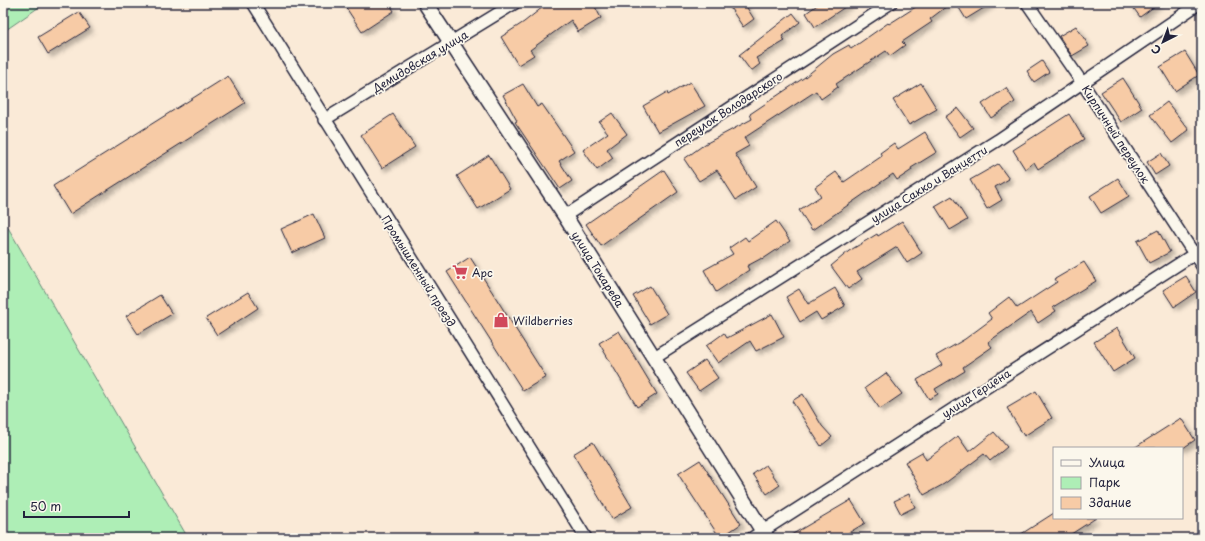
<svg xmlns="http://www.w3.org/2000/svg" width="1205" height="541" font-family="'Playpen Sans',sans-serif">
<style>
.green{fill:#aeeeb6;stroke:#688878}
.building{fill:#f7cba6;stroke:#22223b;filter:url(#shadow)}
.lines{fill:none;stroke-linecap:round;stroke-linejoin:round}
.minor-casing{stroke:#22223b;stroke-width:14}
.tertiary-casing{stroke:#22223b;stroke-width:17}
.minor{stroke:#fbf7ec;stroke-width:11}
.tertiary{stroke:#fbf7ec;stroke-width:14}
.labels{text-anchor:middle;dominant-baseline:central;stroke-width:3.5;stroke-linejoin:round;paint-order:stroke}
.street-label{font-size:11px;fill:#22223b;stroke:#fbf7ec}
.poi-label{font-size:11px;fill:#22223b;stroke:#fbf7ec;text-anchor:start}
</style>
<defs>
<filter id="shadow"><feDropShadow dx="3.5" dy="3.5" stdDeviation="2" flood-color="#0004"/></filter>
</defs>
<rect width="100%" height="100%" fill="#faead7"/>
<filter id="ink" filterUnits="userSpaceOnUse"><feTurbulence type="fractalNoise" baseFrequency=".025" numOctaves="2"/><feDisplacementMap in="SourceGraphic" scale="8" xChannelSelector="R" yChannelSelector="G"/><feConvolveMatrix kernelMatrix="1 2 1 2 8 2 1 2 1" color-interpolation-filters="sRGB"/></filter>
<g filter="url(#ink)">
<path class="green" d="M3,3H45L3,32Z
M3,219L188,538H3Z"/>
<path class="building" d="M343,3H389L394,11L362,32Z
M548,3H593L601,18L578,32L571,20L530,50L534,55L518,65L501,37L524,22Z
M727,3H744L754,19L743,27Z
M820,3H851L815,27L806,13Z
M922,3H951L930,19L932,22L902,42L905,45L890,56L886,51L836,84L838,87L821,99L816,91L744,138L749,146L735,154L756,187L736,200L717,170L699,181L684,159L705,144L752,119L750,114L805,77L833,54L849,45L851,49L888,23L889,24Z
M956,3H992L966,19Z
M1130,3H1159L1140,17Z
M79,12L90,28L48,54L38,37Z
M793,13L800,22L782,36L785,41L756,58L760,64L751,71L739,55Z
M1076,26L1089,46L1072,56L1059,36Z
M1185,52L1199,75L1175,91L1160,67Z
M1042,61L1049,72L1034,82L1027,71Z
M228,76L245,103L70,214L53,186Z
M1123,78L1142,108L1121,122L1101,92Z
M690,82L705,106L658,132L643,106L667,92L668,95Z
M921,83L937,109L909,125L893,100Z
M523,84L537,107L542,104L574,151L559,161L572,181L560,189L515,122L517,121L503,95Z
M1006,88L1015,102L991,118L982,104Z
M1167,102L1189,130L1172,143L1150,115Z
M958,108L973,128L960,137L945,117Z
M612,113L627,134L607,149L613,158L597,170L583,150L608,133L599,122Z
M393,114L415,147L382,168L361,135Z
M1069,114L1084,139L1038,169L1034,162L1025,169L1013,150Z
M925,132L937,152L911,168L912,170L897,180L893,174L812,230L799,210L821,196L815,187L836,172L844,182L882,156L880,153L894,143L898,149Z
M1161,153L1169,166L1155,175L1147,162Z
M489,155L510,189L478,209L457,176Z
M998,164L1009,179L995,187L1002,200L987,209L970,180Z
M664,170L678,192L601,246L586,224Z
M1118,178L1129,196L1101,213L1090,196Z
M952,196L967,220L950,230L935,206Z
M314,214L325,238L292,253L281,229Z
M776,221L790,241L763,259L762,258L747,266L749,270L716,292L704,270L733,254L729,248L745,237L748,241Z
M902,221L922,253L907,263L897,247L857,272L862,279L848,289L831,266L849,251L877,234L878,236Z
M1158,230L1170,252L1149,263L1137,241Z
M470,257L546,377L523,391L447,272Z
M1084,262L1096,281L1053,307L1056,311L1038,323L1031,312L988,342L992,347L963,367L965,371L935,389L938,394L929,399L917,380L942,365L936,356L965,339L992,319L988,313L1009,297L1017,308L1057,282L1055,279Z
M1186,276L1196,292L1174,307L1163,290Z
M650,286L667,314L650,324L633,296Z
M835,288L845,306L821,320L816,312L800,322L786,297L799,289L808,304Z
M248,292L258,308L217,335L206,318Z
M160,295L172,314L138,334L126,316Z
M772,314L784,337L756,351L750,341L718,363L706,346L724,333L727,338Z
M1117,328L1135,358L1113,372L1094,342Z
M619,331L657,394L637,407L599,343Z
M705,360L718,378L699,391L686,373Z
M886,373L902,394L880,409L865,388Z
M1036,391L1052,418L1024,436L1007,408Z
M803,394L822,426L832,437L821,446L792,401Z
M1181,418L1195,440L1183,448H1134Z
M994,432L1007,447L990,461L984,454L944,484L924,495L905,462L922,452L926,460L958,436L969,452Z
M593,442L632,507L612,519L573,454Z
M700,460L741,524L720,538L678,474Z
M766,465L780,485L767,494L753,474Z
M909,494L915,507L901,514L894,501Z
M851,500L865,523L840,538H786Z
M1054,513V518H1096L1065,538H1015Z"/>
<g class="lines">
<defs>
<path id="minor" d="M253,3L586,538
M1027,3L1083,84L1202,266
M324,120L515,3
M565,216L891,3
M653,358L998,140L1200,3
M752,538L1202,249"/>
<path id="tertiary" d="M425,3L565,216L767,538"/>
</defs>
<use href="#minor" class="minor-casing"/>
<use href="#tertiary" class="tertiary-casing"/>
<use href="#minor" class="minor"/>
<use href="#tertiary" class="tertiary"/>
</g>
</g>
<defs>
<symbol id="supermarket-bare" viewBox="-9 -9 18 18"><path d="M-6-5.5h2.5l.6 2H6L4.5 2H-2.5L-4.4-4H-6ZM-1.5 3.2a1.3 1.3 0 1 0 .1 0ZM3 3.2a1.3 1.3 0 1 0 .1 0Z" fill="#d1495b" stroke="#fbf7ec" stroke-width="2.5" paint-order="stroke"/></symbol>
<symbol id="shop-bare" viewBox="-9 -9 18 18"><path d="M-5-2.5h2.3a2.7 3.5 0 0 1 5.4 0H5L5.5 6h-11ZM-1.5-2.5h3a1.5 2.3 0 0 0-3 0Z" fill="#d1495b" stroke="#fbf7ec" stroke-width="2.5" paint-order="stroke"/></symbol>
</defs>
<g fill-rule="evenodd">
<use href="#supermarket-bare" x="449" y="261" width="22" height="22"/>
<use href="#shop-bare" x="490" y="309" width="22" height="22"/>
</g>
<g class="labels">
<g class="street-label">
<text transform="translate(420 61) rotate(-31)">Демидовская улица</text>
<text transform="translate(728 109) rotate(-33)">переулок Володарского</text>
<text transform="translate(1116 134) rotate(57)">Кирпичный переулок</text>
<text transform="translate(929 184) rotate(-32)">улица Сакко и Ванцетти</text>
<text transform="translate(598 269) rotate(58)">улица Токарева</text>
<text transform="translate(419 271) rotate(58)">Промышленный проезд</text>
<text transform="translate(976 393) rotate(-33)">улица Герцена</text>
</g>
<g class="poi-label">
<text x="472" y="272">Арс</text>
<text x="513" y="320">Wildberries</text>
</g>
</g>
<rect width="1205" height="541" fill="none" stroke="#fbf7ec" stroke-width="16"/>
<rect x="8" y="8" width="1189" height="525" fill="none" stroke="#22223b" stroke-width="1.5" filter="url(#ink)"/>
<rect x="1053" y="447" width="130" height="72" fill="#fbf7ec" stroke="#a4a2a5"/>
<rect x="1061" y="460" width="20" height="6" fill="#fbf7ec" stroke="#a4a2a5"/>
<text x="1089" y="467" font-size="12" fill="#22223b">Улица</text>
<rect x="1061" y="477" width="20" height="12" fill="#aeeeb6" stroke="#a4a2a5"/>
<text x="1089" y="487" font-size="12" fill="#22223b">Парк</text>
<rect x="1061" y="497" width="20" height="12" fill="#f7cba6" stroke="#a4a2a5"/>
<text x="1089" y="507" font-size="12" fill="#22223b">Здание</text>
<g transform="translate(1163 42) rotate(222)" stroke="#fbf7ec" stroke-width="3" paint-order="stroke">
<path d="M0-3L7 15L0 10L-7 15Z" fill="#22223b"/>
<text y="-6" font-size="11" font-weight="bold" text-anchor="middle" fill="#22223b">С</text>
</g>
<path d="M24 511v6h105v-6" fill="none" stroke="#22223b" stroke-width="2"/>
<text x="30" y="511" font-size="12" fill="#22223b" stroke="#fbf7ec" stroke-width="3" paint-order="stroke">50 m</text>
</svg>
